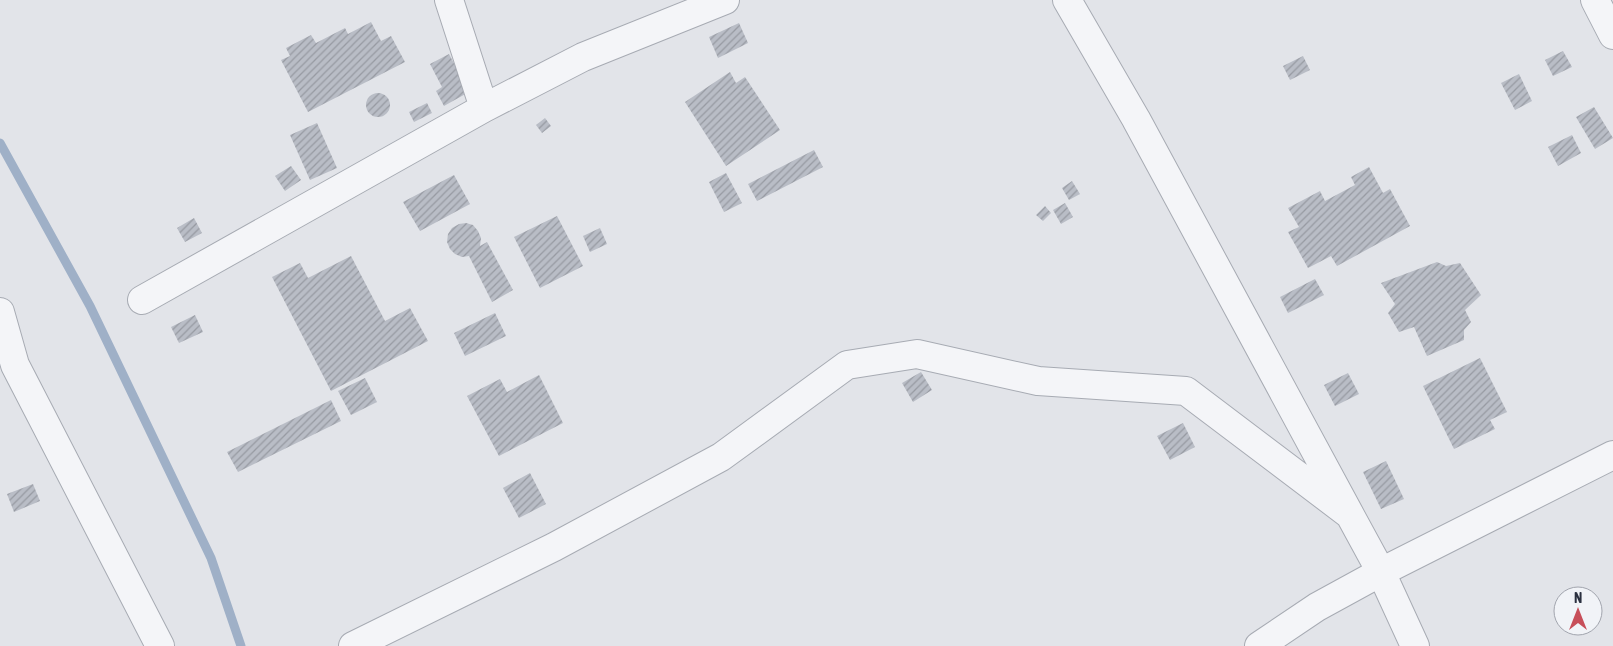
<svg xmlns="http://www.w3.org/2000/svg" width="1613" height="646" font-family="'Asap Condensed',sans-serif">
<style>
.lines{fill:none;stroke-linecap:round;stroke-linejoin:round}
.stream{stroke:#9fb0c7;stroke-width:9}
.building{fill:url(#building-hatch)}
.minor-casing{stroke:#a7abb3;stroke-width:30}
.minor{stroke:#f4f5f8;stroke-width:28}
</style>
<defs>
<pattern id="building-hatch" width="6" height="6" patternUnits="userSpaceOnUse" patternTransform="scale(1.25)"><rect width="6" height="6" fill="#b9bdc6"/><path d="M-1 1l2-2M0 6l6-6M5 7l2-2" fill="none" stroke="#979aa2"/></pattern>
</defs>
<rect width="100%" height="100%" fill="#e2e4e9"/>
<g class="lines">
<path class="stream" d="M0,143L90,306L211,558L241,646"/>
</g>
<path class="building" d="M371,22L381,41L391,36L405,62L308,112L281,60L290,56L286,48L311,35L316,43L345,28L348,34Z
M739,23L748,43L718,58L709,37Z
M1563,51L1572,67L1553,76L1545,60Z
M449,54L469,92L444,106L436,91L442,87L430,64Z
M1303,56L1310,70L1290,80L1283,66Z
M730,72L736,83L745,77L780,130L726,166L685,102Z
M1519,74L1532,101L1515,110L1501,83Z
M366 105a12 12 0 1 1 24 0a12 12 0 1 1-24 0Z
M427,103L432,113L414,122L409,112Z
M1594,107L1613,138L1595,149L1576,117Z
M545,118L551,126L542,133L536,125Z
M317,123L337,168L310,180L290,135Z
M1572,135L1581,153L1558,166L1548,147Z
M814,150L823,167L757,201L748,184Z
M291,166L301,180L285,191L275,176Z
M1369,167L1383,193L1390,189L1410,226L1337,266L1331,256L1308,268L1288,232L1299,227L1288,208L1320,191L1325,201L1355,185L1351,177Z
M726,173L742,203L724,212L709,182Z
M454,175L470,204L420,231L403,202Z
M1072,181L1080,194L1069,200L1062,188Z
M1065,203L1073,217L1061,224L1053,210Z
M1045,206L1051,213L1043,221L1036,215Z
M557,216L583,266L540,288L514,237Z
M194,218L202,233L185,242L177,228Z
M466,223L473,225L478,231L481,238L480,246L487,242L513,290L492,302L469,256L462,257L455,254L450,249L447,242L448,234L452,228L459,224Z
M600,228L607,244L590,252L583,236Z
M351,256L385,321L410,308L428,341L331,391L272,277L300,263L308,278Z
M1437,262L1446,266L1460,263L1481,295L1465,310L1471,322L1464,330V340L1427,356L1414,327L1399,332L1388,313L1395,304L1381,283Z
M1315,279L1324,295L1288,313L1280,297Z
M495,313L506,336L465,356L454,333Z
M195,315L203,332L179,343L171,327Z
M1480,358L1507,412L1490,420L1495,429L1454,449L1423,386Z
M921,372L932,390L913,402L902,383Z
M1348,373L1359,394L1335,406L1324,385Z
M539,375L563,423L499,456L467,396L500,379L507,392Z
M365,378L377,402L351,415L338,391Z
M331,400L341,421L238,472L227,452Z
M1183,423L1195,447L1170,460L1157,436Z
M1386,461L1404,499L1381,509L1363,472Z
M530,473L546,504L519,518L503,488Z
M33,484L40,501L14,512L7,494Z"/>
<g class="lines">
<defs>
<path id="minor" d="M449,0L484,108
M1067,0L1136,119L1350,515L1381,572L1415,646
M1595,0L1613,35
M142,300L484,108L583,57L725,0
M0,312L15,365L160,646
M353,646L554,547L721,457L847,365L917,354L1038,381L1186,391L1350,515
M1259,646L1317,607L1381,572L1613,455"/>
</defs>
<use href="#minor" class="minor-casing"/>
<use href="#minor" class="minor"/>
</g>
<g transform="translate(1578 611)"><circle r="24" fill="#f1f3f7" stroke="#a2a5ae"/>
<path d="M0-4L9 19L0 12L-9 19Z" fill="#c74e59"/>
<text y="-8" font-size="14" font-weight="bold" text-anchor="middle" fill="#2b3140">N</text>
</g>
</svg>
